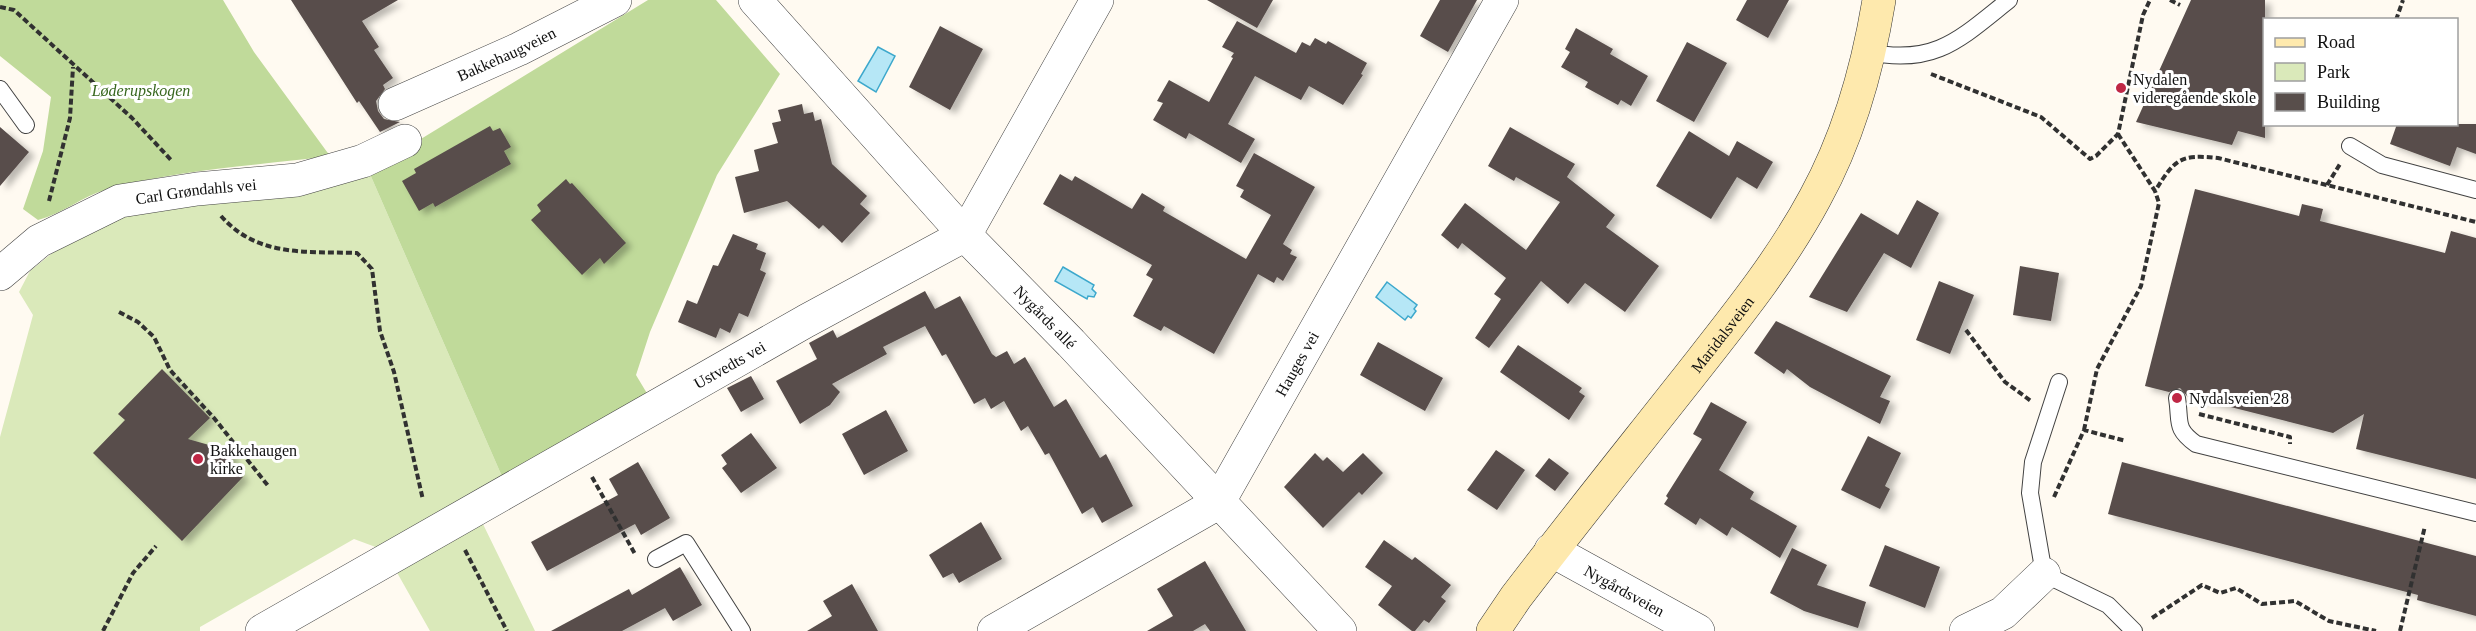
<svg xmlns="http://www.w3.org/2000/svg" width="2476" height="631" font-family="Georgia,serif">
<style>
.green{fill:#dae9ba}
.forest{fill:#c0da9a}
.water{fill:#b6e7f6;stroke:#3da8cc;stroke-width:1.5}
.building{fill:#584e4b;filter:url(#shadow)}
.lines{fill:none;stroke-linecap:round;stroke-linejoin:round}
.service-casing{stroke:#424242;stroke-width:18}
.minor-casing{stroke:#424242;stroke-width:34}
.secondary-casing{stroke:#313131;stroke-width:34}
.path{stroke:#313131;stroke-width:4;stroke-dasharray:6 3;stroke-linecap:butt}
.service{stroke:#fff;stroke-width:16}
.minor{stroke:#fff;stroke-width:33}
.secondary{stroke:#fee9ad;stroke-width:33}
.poi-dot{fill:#bf2745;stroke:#fff;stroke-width:2}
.labels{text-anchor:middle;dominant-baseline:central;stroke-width:6;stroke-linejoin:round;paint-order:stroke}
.street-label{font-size:16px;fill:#0f0f0f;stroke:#fff}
.poi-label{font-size:16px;fill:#0f0f0f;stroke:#fff;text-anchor:start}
.park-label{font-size:16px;font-style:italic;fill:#38671f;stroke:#fff}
</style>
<defs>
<filter id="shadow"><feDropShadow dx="6" dy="4" stdDeviation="3" flood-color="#0004"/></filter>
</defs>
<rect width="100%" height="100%" fill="#fffaf1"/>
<path class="green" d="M366,165L504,481L381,549L354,539L200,627V631H0V437L33,315L19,292L30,271L81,230L139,204Z
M481,520L535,631H430L395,569Z"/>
<path class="forest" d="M0,0H223L254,52L330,156C255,166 178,169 105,190C83,196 64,213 38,220L23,209L43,151L51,97L0,56Z
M648,0H716L780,74L717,175L650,332L636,375L648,395L504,481L366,165L398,153Z"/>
<path class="water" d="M878,47L895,56L876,92L858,81Z
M1063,267L1094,285L1092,289L1096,293L1094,297L1088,296L1087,299L1055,281Z
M1387,282L1417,305L1414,309L1416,311L1411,318L1408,316L1405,320L1376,297Z"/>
<path class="building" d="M291,0H398L362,21L379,47L374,50L393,78L383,85L385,89L376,101L378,111L384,119L400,122L380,132L359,101L357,103Z
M1207,0H1273L1257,28Z
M1440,0H1477L1448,52L1420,36Z
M1747,0H1789L1768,38L1736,20Z
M2191,0H2265V138L2238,131L2232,145L2136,122Z
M1237,21L1296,53L1302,42L1310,46L1315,38L1326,44L1328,41L1367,63L1361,74L1363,75L1343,105L1309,86L1301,100L1255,76L1228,124L1255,139L1241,163L1189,133L1186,139L1153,120L1163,103L1157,101L1169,80L1209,102L1233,58L1231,57L1234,53L1222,47Z
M940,26L983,49L950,110L909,87Z
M1576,28L1613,49L1610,54L1648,76L1631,106L1621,100L1618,105L1585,87L1588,82L1561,67L1570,52L1565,49Z
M1687,42L1727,63L1694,122L1656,101Z
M802,104L804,114L813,112L815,121L821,119L832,164L867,196L860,204L870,213L842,243L823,225L819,229L787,201L744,213L735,177L759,171L754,150L778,143L772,123L781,121L778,110Z
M2397,124H2476V154L2457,147L2450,166L2390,144Z
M490,126L493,131L500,128L511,147L504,151L511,164L435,207L433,203L419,211L402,181L416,173L414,169Z
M0,127L29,152L0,186Z
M1510,127L1575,164L1567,177L1615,215L1606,227L1659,266L1625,312L1585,283L1568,304L1541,281L1489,348L1475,338L1501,299L1494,294L1506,278L1462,243L1458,249L1441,235L1465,203L1526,250L1560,202L1516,177L1514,181L1488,166Z
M1689,131L1729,156L1737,141L1773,162L1757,189L1737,177L1711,219L1656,186Z
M1254,153L1315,187L1283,244L1292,250L1290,254L1297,257L1283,281L1277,277L1274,283L1258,274L1214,354L1164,326L1161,331L1133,316L1153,279L1146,275L1152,265L1043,204L1060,174L1072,181L1075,176L1132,209L1142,193L1165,207L1163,211L1246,259L1271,215L1240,197L1244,190L1236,186Z
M566,179L570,184L572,183L626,243L604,264L600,258L582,275L531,220L541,211L537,205Z
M2195,189L2299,216L2302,204L2323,209L2320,221L2445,253L2451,231L2476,238V479L2356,449L2364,414L2333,433L2187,396L2180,388L2169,392L2145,386Z
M1917,200L1939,213L1911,268L1884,253L1847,312L1809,297L1861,213L1898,235Z
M733,234L758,244L756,249L766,253L760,270L766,273L748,317L739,313L730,333L720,328L716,338L678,322L687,300L697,304L713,265L718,266Z
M2020,266L2059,273L2051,321L2013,315Z
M1939,281L1974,295L1950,354L1916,340Z
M925,291L935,309L960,296L992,354L996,357L1007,351L1014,364L1025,357L1054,407L1066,399L1100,458L1106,454L1133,506L1102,523L1093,507L1082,514L1049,453L1045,455L1028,426L1021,431L1004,401L991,409L985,398L974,404L946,354L942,356L925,326L883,347L887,354L832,384L840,392L830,405L800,424L776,381L817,359L809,343L833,330L837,338Z
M1776,321L1891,376L1880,397L1890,401L1880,424L1810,387L1787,369L1784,374L1754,353Z
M1378,342L1443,378L1425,411L1360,375Z
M1518,345L1582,388L1579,392L1585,396L1569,420L1500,372Z
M162,369L210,418L188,439L230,451L235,469L243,477L182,541L93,453L125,420L118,414Z
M751,376L764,399L741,412L727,388Z
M1711,402L1747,422L1719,470L1754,492L1750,499L1797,526L1780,558L1732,527L1727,536L1700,518L1696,525L1664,504L1668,498L1666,496L1702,439L1693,434Z
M886,410L908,451L864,475L842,434Z
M751,433L777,468L741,493L722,468L727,464L721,455Z
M1868,436L1901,453L1885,486L1890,489L1880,509L1841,490Z
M1496,450L1525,470L1497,510L1467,490Z
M1315,453L1323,461L1327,457L1343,472L1363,453L1383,473L1362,495L1359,492L1323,528L1284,487Z
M1549,458L1569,473L1555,491L1535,476Z
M638,462L670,518L641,535L635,524L547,571L531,542L618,495L609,479Z
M2122,462L2476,556V616L2417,600L2418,595L2108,514Z
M981,522L1002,559L959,583L953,573L943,578L929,555Z
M1384,540L1412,560L1415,557L1451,585L1441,597L1446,601L1429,623L1424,620L1415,631H1412L1378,605L1392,586L1365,567Z
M1885,545L1940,567L1925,608L1869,586Z
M1792,548L1827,565L1817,585L1866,602L1858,628L1804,611L1770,593Z
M1205,561L1246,631H1210L1205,624L1193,631H1147L1173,616L1157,589Z
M680,567L702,605L673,621L665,608L622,631H551L629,589L632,595Z
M852,584L878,631H807L832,616L823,601Z"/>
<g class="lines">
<defs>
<path id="service" d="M1868,52C1935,66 1960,39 2009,0
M0,89L26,125
M2350,146L2382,165L2476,190
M2059,382L2033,462L2030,493L2044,574L2108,605L2134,631
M2177,398C2181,422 2174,428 2196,444L2476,513
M656,559L686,543L742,631"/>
<g id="minor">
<path id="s1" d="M755,0L965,235L1071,343L1340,631"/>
<path id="s2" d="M395,104L519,49L615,0"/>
<path id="s3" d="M0,274L39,241L120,201L197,189L297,180L363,161L405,141"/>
<path id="s4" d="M1551,550L1698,631"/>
<path id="s5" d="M262,631L806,321L965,235L1097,0"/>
<path id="s6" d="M994,631L1218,503L1502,0"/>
<path d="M1966,631L2003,613L2044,574"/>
</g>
<g id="secondary">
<path id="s7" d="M1493,631L1516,597C1571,525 1628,454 1684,383C1731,323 1779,265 1815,198C1848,138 1868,67 1879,0"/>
</g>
</defs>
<use href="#service" class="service-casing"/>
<use href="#minor" class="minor-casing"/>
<use href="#secondary" class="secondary-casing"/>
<path class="path" d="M2170,0L2180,5
M0,7L14,10L132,118L172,161
M2396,20L2403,0
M1931,74L2041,117L2090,159L2096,156L2118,134L2143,15L2150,0
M2118,134L2155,191C2175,159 2180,154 2218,158L2476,222
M2327,185L2340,164
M49,201L70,118L73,67
M221,216C258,258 307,251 357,253L372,269L380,331L394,372L423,500
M119,312L138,322L154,337L170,370L214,418L269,487
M1966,330L2005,382L2031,401
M2199,414L2290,437V444
M2084,430L2097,369L2141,286L2159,203L2155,191
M592,477L635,554
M2054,497L2084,430L2126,441
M465,550L507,631
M2152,618L2202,585L2220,593L2236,588L2262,604L2295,601L2329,621L2376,631
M103,631L133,573L156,546
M2400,631L2425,526"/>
<use href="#service" class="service"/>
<use href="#minor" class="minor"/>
<use href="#secondary" class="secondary"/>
</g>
<g class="poi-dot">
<circle cx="2121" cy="88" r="6"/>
<circle cx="2177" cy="398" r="6"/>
<circle cx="198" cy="459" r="6"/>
</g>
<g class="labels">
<g class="street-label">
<text stroke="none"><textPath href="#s2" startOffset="122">Bakkehaugveien</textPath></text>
<text stroke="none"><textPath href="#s3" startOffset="218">Carl Grøndahls vei</textPath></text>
<text stroke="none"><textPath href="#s1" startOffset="430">Nygårds allé</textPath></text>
<text stroke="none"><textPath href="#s7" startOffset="375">Maridalsveien</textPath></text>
<text stroke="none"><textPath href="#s5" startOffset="538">Ustvedts vei</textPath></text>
<text stroke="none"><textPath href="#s6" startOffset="418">Hauges vei</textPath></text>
<text stroke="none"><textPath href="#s4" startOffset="84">Nygårdsveien</textPath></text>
</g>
<g class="poi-label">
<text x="2133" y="79">Nydalen<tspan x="2133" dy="18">videregående skole</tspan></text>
<text x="2189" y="398">Nydalsveien 28</text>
<text x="210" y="450">Bakkehaugen<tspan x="210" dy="18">kirke</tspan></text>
</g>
<g class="park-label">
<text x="141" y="90">Løderupskogen</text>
</g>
</g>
<rect x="2263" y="18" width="195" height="108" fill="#ffffff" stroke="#9f9f9f" stroke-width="1.5"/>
<rect x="2275" y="38" width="30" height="9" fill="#fee9ad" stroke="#9f9f9f" stroke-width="1.5"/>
<text x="2317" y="48" font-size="18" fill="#0f0f0f">Road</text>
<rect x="2275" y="63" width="30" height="18" fill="#dae9ba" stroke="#9f9f9f" stroke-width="1.5"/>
<text x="2317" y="78" font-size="18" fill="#0f0f0f">Park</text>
<rect x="2275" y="93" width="30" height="18" fill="#584e4b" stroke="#9f9f9f" stroke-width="1.5"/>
<text x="2317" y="108" font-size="18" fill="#0f0f0f">Building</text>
</svg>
